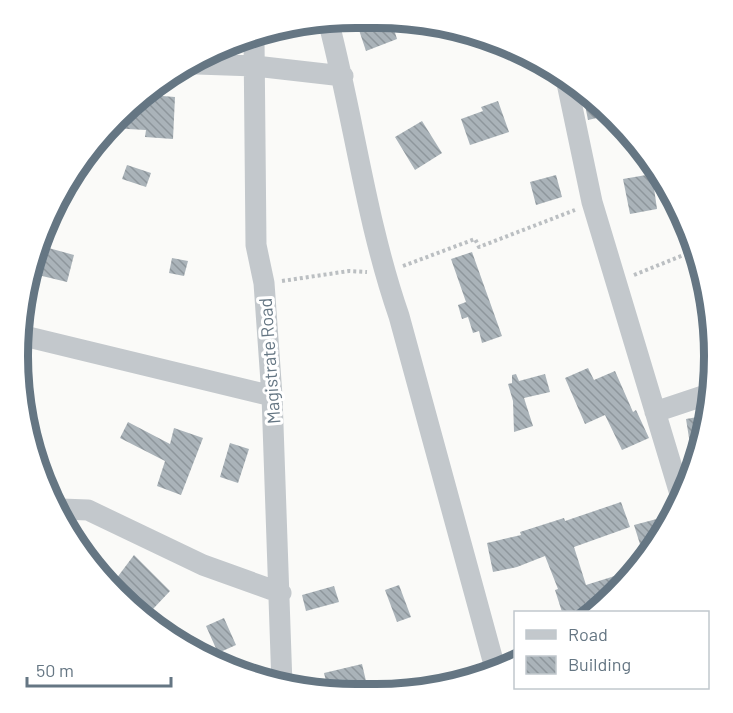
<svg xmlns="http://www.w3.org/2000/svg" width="733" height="713" font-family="Barlow,sans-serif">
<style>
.building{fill:url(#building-back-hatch)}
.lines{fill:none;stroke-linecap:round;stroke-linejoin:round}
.path{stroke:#bbbfc2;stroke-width:4;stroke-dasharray:3 3;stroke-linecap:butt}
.minor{stroke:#c3c8cc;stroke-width:21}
.labels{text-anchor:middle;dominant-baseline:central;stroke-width:6;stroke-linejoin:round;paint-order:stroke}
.street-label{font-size:18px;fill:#657683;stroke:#fff}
.rim{fill:none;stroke:#657683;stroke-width:8}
</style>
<defs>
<pattern id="building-back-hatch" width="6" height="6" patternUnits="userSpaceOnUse" patternTransform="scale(1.5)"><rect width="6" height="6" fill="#aab3b9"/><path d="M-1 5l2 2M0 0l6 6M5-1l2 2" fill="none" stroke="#8e969c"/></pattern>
</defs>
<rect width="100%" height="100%" fill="#fafaf8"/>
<path class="building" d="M355,18L392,23L397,39L366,51Z
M150,95L175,97L173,139L145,137L146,130L110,128L117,117Z
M498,101L509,132L470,145L461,119L483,111L481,107Z
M599,101L610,115L588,120L585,105Z
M422,121L442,153L415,170L395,137Z
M127,165L151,173L146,187L122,179Z
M652,174L657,209L630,214L623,179Z
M556,175L562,197L536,205L530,182Z
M45,247L74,255L67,282L38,275Z
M472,252L502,336L482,343L479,331L473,333L468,317L462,319L458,305L466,302L451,259Z
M172,258L188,261L184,276L169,273Z
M588,368L594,380L615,371L633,412L636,410L649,438L622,450L605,415L585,424L565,378Z
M516,374L519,381L545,374L550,392L524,398L533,426L514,432L513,401L508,384L512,383V375Z
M703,416L697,463H693L686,419Z
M128,422L170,444L174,428L203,438L181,495L157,486L165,461L120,438Z
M230,443L249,449L238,483L220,477Z
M621,502L630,527L574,547L586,585L637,569L631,580L611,595L585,603L588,612H562L555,590L558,589L545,556L517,567L493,572L487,543L521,535L520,532L564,518L565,521Z
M668,516L662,527L644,557L634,525Z
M134,555L170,591L153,609L143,603L139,607L127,596L130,591L116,579Z
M399,585L411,617L397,622L385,590Z
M334,586L339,602L306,611L302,595Z
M224,618L236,645L218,653L206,626Z
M362,664L369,694L329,693L324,673Z"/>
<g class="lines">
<path class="path" d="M403,266L475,239L479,247L575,210
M634,275L691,252L676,206H679
M282,281L349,271L367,272"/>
<path class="minor" d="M329,24C354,120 366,221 399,316L495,668
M254,38L256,245L264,283L272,396L282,685
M197,64L255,66L343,76
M567,83L592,202L680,494
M20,335L272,396
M655,412L706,395
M61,509L88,510L203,565L281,593"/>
</g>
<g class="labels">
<g class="street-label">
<text transform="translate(269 361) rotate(-94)">Magistrate Road</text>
</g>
</g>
<path d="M0 0H733V713H0ZM356 28H376A328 328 0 0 1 704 356V356A328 328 0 0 1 376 684H356A328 328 0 0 1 28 356V356A328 328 0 0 1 356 28Z" fill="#fff" fill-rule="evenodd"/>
<path class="rim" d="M356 28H376A328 328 0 0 1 704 356V356A328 328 0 0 1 376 684H356A328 328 0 0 1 28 356V356A328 328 0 0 1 356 28Z"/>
<rect x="514" y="611" width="195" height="78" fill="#ffffff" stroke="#c1c8cd" stroke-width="1.5"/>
<rect x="526" y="630" width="30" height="9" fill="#c3c8cc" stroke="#c1c8cd" stroke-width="1.5"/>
<text x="568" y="641" font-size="18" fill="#657683">Road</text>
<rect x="526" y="656" width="30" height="18" fill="url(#building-back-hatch)" stroke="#c1c8cd" stroke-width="1.5"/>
<text x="568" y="671" font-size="18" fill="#657683">Building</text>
<path d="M27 677v9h144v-9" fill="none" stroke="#657683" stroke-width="3"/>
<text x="36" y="677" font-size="18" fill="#657683" stroke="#ffffff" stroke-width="4.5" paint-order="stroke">50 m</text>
</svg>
